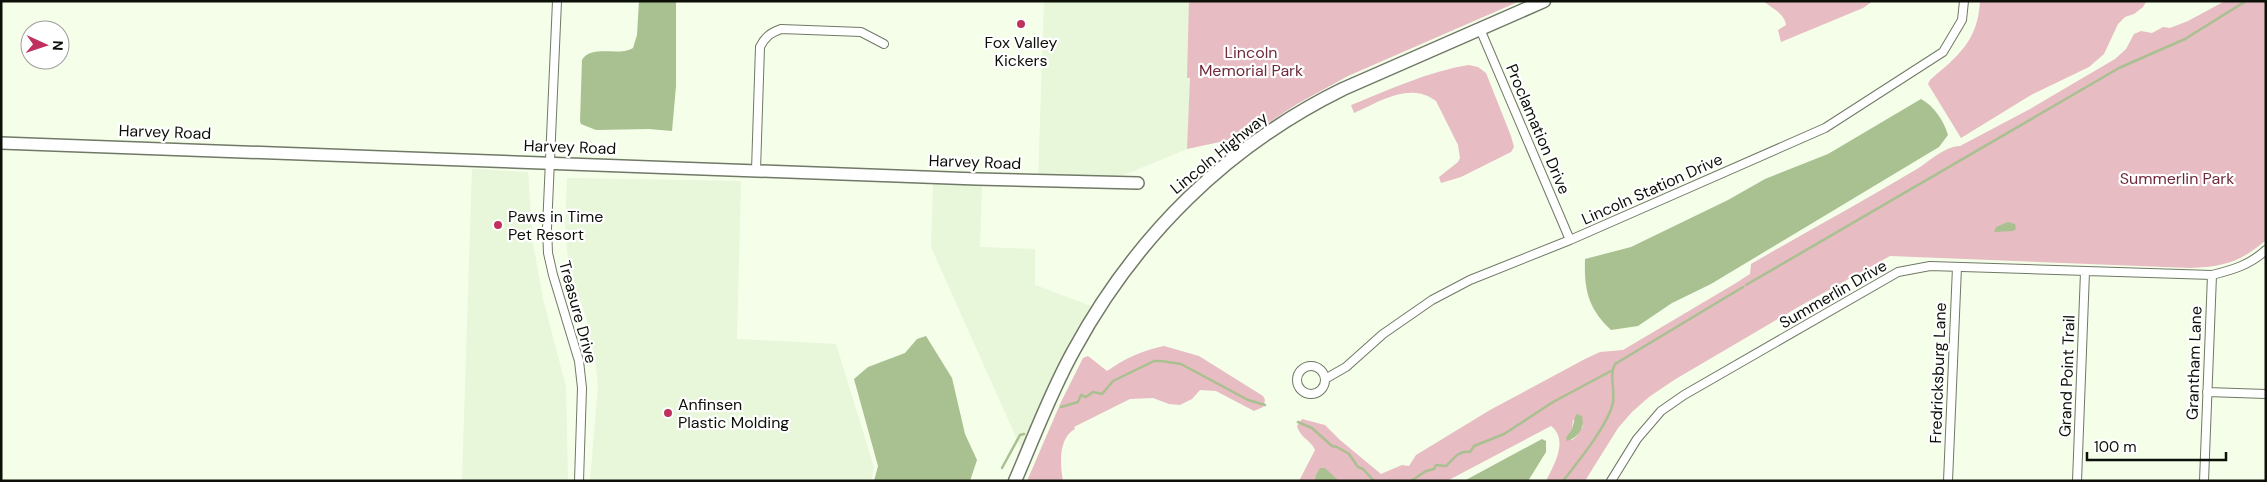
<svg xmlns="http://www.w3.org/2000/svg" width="2267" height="482" font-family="'DM Sans',sans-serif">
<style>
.built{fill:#e8f6da}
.green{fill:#e7bcc3;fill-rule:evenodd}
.water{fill:#a9c090}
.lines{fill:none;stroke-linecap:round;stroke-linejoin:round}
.stream{stroke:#a9c090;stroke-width:2.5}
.street-casing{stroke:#707966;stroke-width:10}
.secondary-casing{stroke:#707966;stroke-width:14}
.primary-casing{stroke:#707966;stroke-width:15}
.street{stroke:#fff;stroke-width:8}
.secondary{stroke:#fff;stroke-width:11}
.primary{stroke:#fff;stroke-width:12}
.poi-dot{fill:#c0315e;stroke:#fff;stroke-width:2}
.labels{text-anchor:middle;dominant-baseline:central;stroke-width:4.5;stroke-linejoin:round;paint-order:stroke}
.poi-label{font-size:16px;fill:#0d1009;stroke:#fff;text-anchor:start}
.park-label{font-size:16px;fill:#6f2a3c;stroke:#fff}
.street-label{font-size:16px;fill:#0d1009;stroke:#fff}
</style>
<rect width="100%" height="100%" fill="#f4fee9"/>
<path class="built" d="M1044,1H1194L1187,149L1124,175L1038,182Z
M472,169L528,172L533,243L543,299L566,387L568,481H462Z
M567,178L741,181L737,339L836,344L874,467L871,481H590L598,386L595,360L587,321L569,267L565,228Z
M933,183L982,185L980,247L1035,249V285L1091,306L1064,354L1041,405L1023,453L931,247Z"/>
<path class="green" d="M1189,1H1520L1348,76L1297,104L1248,136L1187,149L1190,78H1187Z
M1763,1H1873L1863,8L1781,42L1778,30L1786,25C1785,14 1772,8 1763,1Z
M1980,1H2145L2146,2L2143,7L2134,14L2125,17L2118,24L2104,54L2089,67L2031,95L1961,138L1928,84L1930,80C1958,56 1978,41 1980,1Z
M2225,1H2266V240C2241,262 2223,267 2190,268L1890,256L1800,306L1674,380L1649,397L1632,412L1618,428L1585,481H1546C1554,465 1569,440 1551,426L1447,481H1299L1315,450C1310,439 1301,439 1297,426L1302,419L1325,425L1340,440L1381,474L1402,465L1409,466L1416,455L1490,410L1585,359L1600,352L1623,350L1736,283L1750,274L1751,264C1806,232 1862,202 1917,169C1930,161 1945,146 1960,146L2030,109L2115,59L2126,49L2134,34L2141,31L2152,33L2163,27L2170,28L2188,21ZM1573,420L1583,426L1577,436L1572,440L1566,437L1572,429Z
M1469,65L1478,67L1486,73L1511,136L1514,147L1511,152L1461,177L1441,183L1439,177L1458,162L1460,158L1458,145L1436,101C1410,81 1379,102 1354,113L1351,105C1389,90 1429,71 1469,65Z
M1164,346L1199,356L1263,396L1265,400L1263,407L1254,411L1216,391L1200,390L1192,399L1180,405L1169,404L1153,398L1130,399L1074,427L1075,429C1058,438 1060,465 1063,481H1027L1061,402L1083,358L1088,356L1107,371C1124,359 1143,350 1164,346Z"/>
<path class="water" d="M639,1H676V86L672,131L649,129L596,130L581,124L580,121L582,60C592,44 618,57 633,48L637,35Z
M1921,99C1934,106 1944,121 1948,135L1939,147L1711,284L1672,303L1638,326L1611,330C1588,308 1584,290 1585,259L1631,247L1728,200L1765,179L1828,154Z
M2008,222L2015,224L2016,229L2013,231L1994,232L1996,227Z
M926,336L952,378L965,434L977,460L970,481H874L878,466L854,379L868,367L905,353L917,339Z
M1576,414L1582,416C1585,427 1579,438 1567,441L1566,437L1572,429Z
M1542,439L1546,441V452L1528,481H1464Z
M1320,468H1325L1339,481H1315L1316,475Z"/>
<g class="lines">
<path class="stream" d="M1746,285L2119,68L2185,39L2246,1
M1061,407L1078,402L1081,395L1086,397L1093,392L1102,394L1113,381L1154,361H1161L1181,364L1248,400L1265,405
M1298,422L1312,428L1332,446L1337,447L1349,454L1358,467L1363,469L1374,481
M1002,468L1020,435L1024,434
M1411,481L1426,471L1434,469L1436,465L1446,466C1454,459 1458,450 1470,452L1474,446L1504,434L1553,402L1611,371
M1563,481C1577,463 1609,424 1613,402C1615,389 1609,375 1615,364L1743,287"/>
<defs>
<path id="street" d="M557,1L547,228L548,253L553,275L579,361L582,388L579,481
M1480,29L1570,240
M756,170L760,47C765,37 770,33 781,29L861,32L884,44
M1297 380a14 14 0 1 1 28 0a14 14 0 1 1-28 0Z
M1325,379L1346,367L1383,334L1432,300L1470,280L1570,240L1825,128L1943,52L1962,20L1964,1
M2207,392L2266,394
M1611,481L1637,439L1661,411L1684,395L1898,272L1930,266L2212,275C2232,270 2250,265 2266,250
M1948,481L1957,267
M2077,481L2085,272
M2204,481L2212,275"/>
<path id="secondary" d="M1,143L977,179L1138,183"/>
<path id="primary" d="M1015,481C1034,437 1051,391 1074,350C1136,236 1227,146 1343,89L1544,1"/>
</defs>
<use href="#street" class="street-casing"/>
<use href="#secondary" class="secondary-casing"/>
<use href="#primary" class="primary-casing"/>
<use href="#street" class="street"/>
<use href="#secondary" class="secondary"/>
<use href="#primary" class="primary"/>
</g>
<g class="poi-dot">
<circle cx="1021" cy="24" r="5"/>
<circle cx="498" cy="225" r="5"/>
<circle cx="668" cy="413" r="5"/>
</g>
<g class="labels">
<g class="poi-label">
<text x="1021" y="42" text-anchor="middle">Fox Valley<tspan x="1021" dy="18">Kickers</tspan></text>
<text x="508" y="216">Paws in Time<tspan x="508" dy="18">Pet Resort</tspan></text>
<text x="678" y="404">Anfinsen<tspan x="678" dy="18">Plastic Molding</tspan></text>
</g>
<g class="park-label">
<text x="1251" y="52">Lincoln<tspan x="1251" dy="18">Memorial Park</tspan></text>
<text x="2177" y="178">Summerlin Park</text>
</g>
<g class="street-label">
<text transform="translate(1538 129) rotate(67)">Proclamation Drive</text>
<text transform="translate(165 132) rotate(2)">Harvey Road</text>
<text transform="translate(570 147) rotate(2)">Harvey Road</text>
<text transform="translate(1219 153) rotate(-39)">Lincoln Highway</text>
<text transform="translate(975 162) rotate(2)">Harvey Road</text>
<text transform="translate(1652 189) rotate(-24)">Lincoln Station Drive</text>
<text transform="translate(1833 294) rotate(-30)">Summerlin Drive</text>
<text transform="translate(578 312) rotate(75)">Treasure Drive</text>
<text transform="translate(2194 363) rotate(-88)">Grantham Lane</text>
<text transform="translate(1938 373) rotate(-88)">Fredricksburg Lane</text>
<text transform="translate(2067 376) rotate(-88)">Grand Point Trail</text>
</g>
</g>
<rect width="2267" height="482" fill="none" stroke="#0d1009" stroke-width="5"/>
<g transform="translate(45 45) rotate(93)"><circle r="24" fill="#ffffff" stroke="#9e9f9d"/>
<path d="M0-4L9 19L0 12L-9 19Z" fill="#c0315e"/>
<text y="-8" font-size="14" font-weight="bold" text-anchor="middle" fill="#0d1009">N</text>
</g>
<path d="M2087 452v8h139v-8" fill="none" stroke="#0d1009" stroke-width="2.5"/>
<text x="2094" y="452" font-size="15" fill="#0d1009" stroke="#ffffff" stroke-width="4" paint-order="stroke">100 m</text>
</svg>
